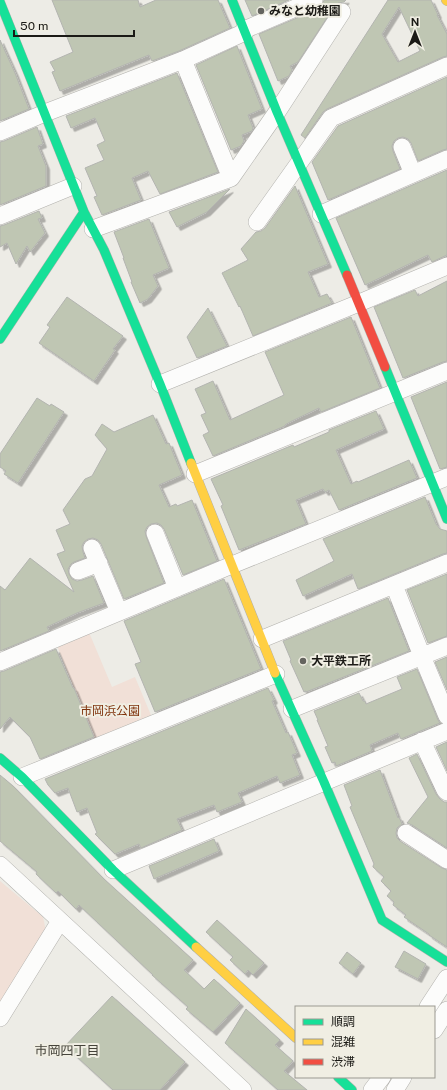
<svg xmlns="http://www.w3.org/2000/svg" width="447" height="1090" font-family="'Public Sans','Noto Sans JP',sans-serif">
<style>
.green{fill:#f1e0d7}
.building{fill:#bfc6b3;stroke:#b3b4b0;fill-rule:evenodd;filter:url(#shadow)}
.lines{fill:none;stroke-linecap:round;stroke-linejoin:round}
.street-casing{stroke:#b2b1ad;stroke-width:18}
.fast-casing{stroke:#b2b1ad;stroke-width:10}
.slow-casing{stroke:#b2b1ad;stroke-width:10}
.jam-casing{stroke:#b2b1ad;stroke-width:10}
.street{stroke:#fcfcfb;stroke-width:17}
.fast{stroke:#16e098;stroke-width:9}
.slow{stroke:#ffcf43;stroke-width:9}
.jam{stroke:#f24e42;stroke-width:9}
.poi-dot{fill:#64645f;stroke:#f0eee3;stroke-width:1.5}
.labels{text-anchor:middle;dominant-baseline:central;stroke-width:4;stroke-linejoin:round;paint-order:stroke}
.poi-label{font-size:12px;font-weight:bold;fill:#1b1a16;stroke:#f0eee3;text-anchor:start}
.park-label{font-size:12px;fill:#7f320b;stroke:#f0eee3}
.neighbourhood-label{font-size:13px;fill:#46443b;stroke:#f0eee3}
</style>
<defs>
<filter id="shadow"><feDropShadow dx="3.5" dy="3.5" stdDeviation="0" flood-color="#0004"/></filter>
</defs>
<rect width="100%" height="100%" fill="#edece6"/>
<path class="green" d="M88,630L112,687L135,677L153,720L96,744L56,643Z
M0,881L43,917L46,931L0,1004Z"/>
<path class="building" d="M52,0H138L140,7L156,0H218L230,28L179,51L152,61L149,55L60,91L52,72L55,71L50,62L73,52Z
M245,0H289L252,16Z
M324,0H346L344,2L338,3L334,7L298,62L290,66L292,70L289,76L278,81L259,34L318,9L322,6Z
M388,0H431L438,15H437L447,34V56L443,57L327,109L323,112L305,138L301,135ZM399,7L420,51L398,62L382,34Z
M0,40L15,73L29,109L0,121Z
M237,46L262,109L248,115L253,128L252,131L242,135L244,141L241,146L231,150L196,65Z
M177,73L218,172L160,194L148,171L132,178L141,200L102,215L94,197L97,196L85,168L104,160L97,145L105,141L95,118L71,128L66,116Z
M447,77V149L443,150L418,161L411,143L408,139L403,137L398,138L394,141L392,146L393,151L400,169L328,200L312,162L338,126Z
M37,127L43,144L38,146L46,166V186L0,205V142L4,141Z
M447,170V255L432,262L428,255L365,285L336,218Z
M295,186L328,264L308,272L319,297L327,294L332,303L253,336L240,306L239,307L222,273L248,260L241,249L256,232L261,231L265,228Z
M230,189L207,212L177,227L169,212Z
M39,211L42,218L38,219L45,233L30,252L27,246L16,264L7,243L0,247V226L4,225Z
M149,219L169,268L153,275L158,286L148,299L140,303L131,282H132L123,258H124L114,232Z
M447,281V361L443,362L403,378L374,307L415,290L418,296Z
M67,297L123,336L113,349L115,350L94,381L39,343L50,327L47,325Z
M208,308L227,346L197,358L187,337Z
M351,317L380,388L321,412L319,408L290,422L285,425V426L213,456L203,435L209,432L201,415L206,413L195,389L213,381L230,420L284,395L265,352Z
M447,382V467L440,469L411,397Z
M37,398L50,406L51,404L64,412L18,483L4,474L6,471L0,467V454Z
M376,411L384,429L336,450L351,484L357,481L358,482L409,460L417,478L339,510L329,490L325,492L323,489L296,500L306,524L239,550L221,506L223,505L211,479L293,445L294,447L329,432V430Z
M153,415L166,444L169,443L182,475L159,485L169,507L176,504L177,506L192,500L217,561L183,575L164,529L161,525L157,523L151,524L147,527L145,531L146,536L164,583L124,599L101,544L98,540L93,538L88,539L84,542L82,546L83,552L85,558L74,562L71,564L68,569L69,574L72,579L77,581L82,580L93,576L104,603L77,613L47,627L49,631L0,651V586L5,590L30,558L74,592L57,554L65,551L56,530L70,524L63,510L85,479L92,476L107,449L95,435L102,424L114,432Z
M425,497L436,524L440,529L447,531V553L443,554L358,589L352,574L303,596L296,580L334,561L323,539Z
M447,574V636L428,643L407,590Z
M224,579L261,669L155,712L135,664L141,662L124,621Z
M388,598L409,651L306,692V691L304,692L290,661L291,660L283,641Z
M56,649L73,688H74L94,737L40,759L30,737L10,717L0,729V672L4,671Z
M447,657V690L435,662Z
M417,669L438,720L440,723L401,739L398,733L370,745L372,751L336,766L335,762L332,763L325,747L328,746L317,720H318L314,711L359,693L363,701H365L366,704L402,689L397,677Z
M268,688L274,700L272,701L286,733L288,732L297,753L292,755L300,775L280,783L277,776L238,793L242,802L217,812L214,805L177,819L182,830L141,848L139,844L115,854L95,834L97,833L87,808L77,812L68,788L55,793L48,785L45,779Z
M447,742V771L436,747Z
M417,754L436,794L440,799L444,802H447V848L412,825L407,823L428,797L409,758Z
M380,770L398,818L399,817L402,824L397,828L396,833L397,838L400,841L442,868L447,870V947L429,935V934L404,917L406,915L393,905L394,902L387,896L391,891L381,881L384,877L373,867V866L374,864L350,807L352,806L344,785Z
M0,775L13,786L104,879L193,960L184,970L204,989L214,979L240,1003L213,1032L186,1009L188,1007L152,975H153L79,905L76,909L58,891L56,893L36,874L37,872L0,841Z
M214,839L219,851L154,879L149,866Z
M217,920L264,963L253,975L248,970L245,974L230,960L233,957L206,932Z
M404,951L426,964L418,979L395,967Z
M347,952L361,963L353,974L339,963Z
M112,996L185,1062L160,1090H113L65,1046Z
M246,1009L280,1040L275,1045L293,1061L284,1071L307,1090H278L225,1043Z"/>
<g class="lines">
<defs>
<path id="street" d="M244,30L314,0
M183,60L231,178
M0,132L45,113L183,60L245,32
M402,147L413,174
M321,214L447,159
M0,216L73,186
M257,222L331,118L447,66
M93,229L231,178L277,112L342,12
M160,384L359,303L447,266
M195,474L447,371
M155,533L177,588
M92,548L119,612
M78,571L99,563
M394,585L422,656L447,716
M262,639L447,563
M0,662L232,565L447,477
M292,709L447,646
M422,741L445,790L447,792
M22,777L276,674
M406,833L447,860
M0,865L243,1090
M113,870L447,731
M428,1007L447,978
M0,1018L60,921
M434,1030L447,1010
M372,1090L382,1077
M395,1090L403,1077"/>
<path id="fast" d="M232,0L277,112L347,275
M0,2L84,212L104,250L160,384L191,463
M0,339L84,212
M385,367L447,519
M275,673L324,782L382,920L447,962
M0,758L22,777L113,870L196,947
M338,1077L352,1090"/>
<path id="slow" d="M446,0L447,1
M191,463L275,673
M196,947L296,1038"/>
<path id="jam" d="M347,275L385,367"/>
</defs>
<use href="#street" class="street-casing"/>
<use href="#fast" class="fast-casing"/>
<use href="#slow" class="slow-casing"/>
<use href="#jam" class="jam-casing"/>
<use href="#street" class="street"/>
<use href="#fast" class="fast"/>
<use href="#slow" class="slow"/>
<use href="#jam" class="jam"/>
</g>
<g class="poi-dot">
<circle cx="261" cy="11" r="4"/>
<circle cx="303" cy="661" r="4"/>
</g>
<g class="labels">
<g class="poi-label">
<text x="269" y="11">みなと幼稚園</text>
<text x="311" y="661">大平鉄工所</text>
</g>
<g class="park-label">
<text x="110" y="711">市岡浜公園</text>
</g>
<g class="neighbourhood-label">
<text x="67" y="1050">市岡四丁目</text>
</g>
</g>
<rect x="295" y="1006" width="140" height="72" fill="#f0eee3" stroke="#9b9991"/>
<rect x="303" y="1019" width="20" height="6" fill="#16e098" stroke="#9b9991"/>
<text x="331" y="1026" font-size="12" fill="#1b1a16">順調</text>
<rect x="303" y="1039" width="20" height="6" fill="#ffcf43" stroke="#9b9991"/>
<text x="331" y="1046" font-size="12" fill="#1b1a16">混雑</text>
<rect x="303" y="1059" width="20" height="6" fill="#f24e42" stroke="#9b9991"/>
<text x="331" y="1066" font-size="12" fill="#1b1a16">渋滞</text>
<g transform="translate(415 32)" stroke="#f0eee3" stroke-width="3" paint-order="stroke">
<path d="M0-3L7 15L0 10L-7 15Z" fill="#1b1a16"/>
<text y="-6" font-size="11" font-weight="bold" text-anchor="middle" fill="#1b1a16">N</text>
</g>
<path d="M14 30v6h120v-6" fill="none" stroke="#1b1a16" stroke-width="2"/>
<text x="20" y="30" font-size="12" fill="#1b1a16" stroke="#f0eee3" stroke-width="3" paint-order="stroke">50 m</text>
</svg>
